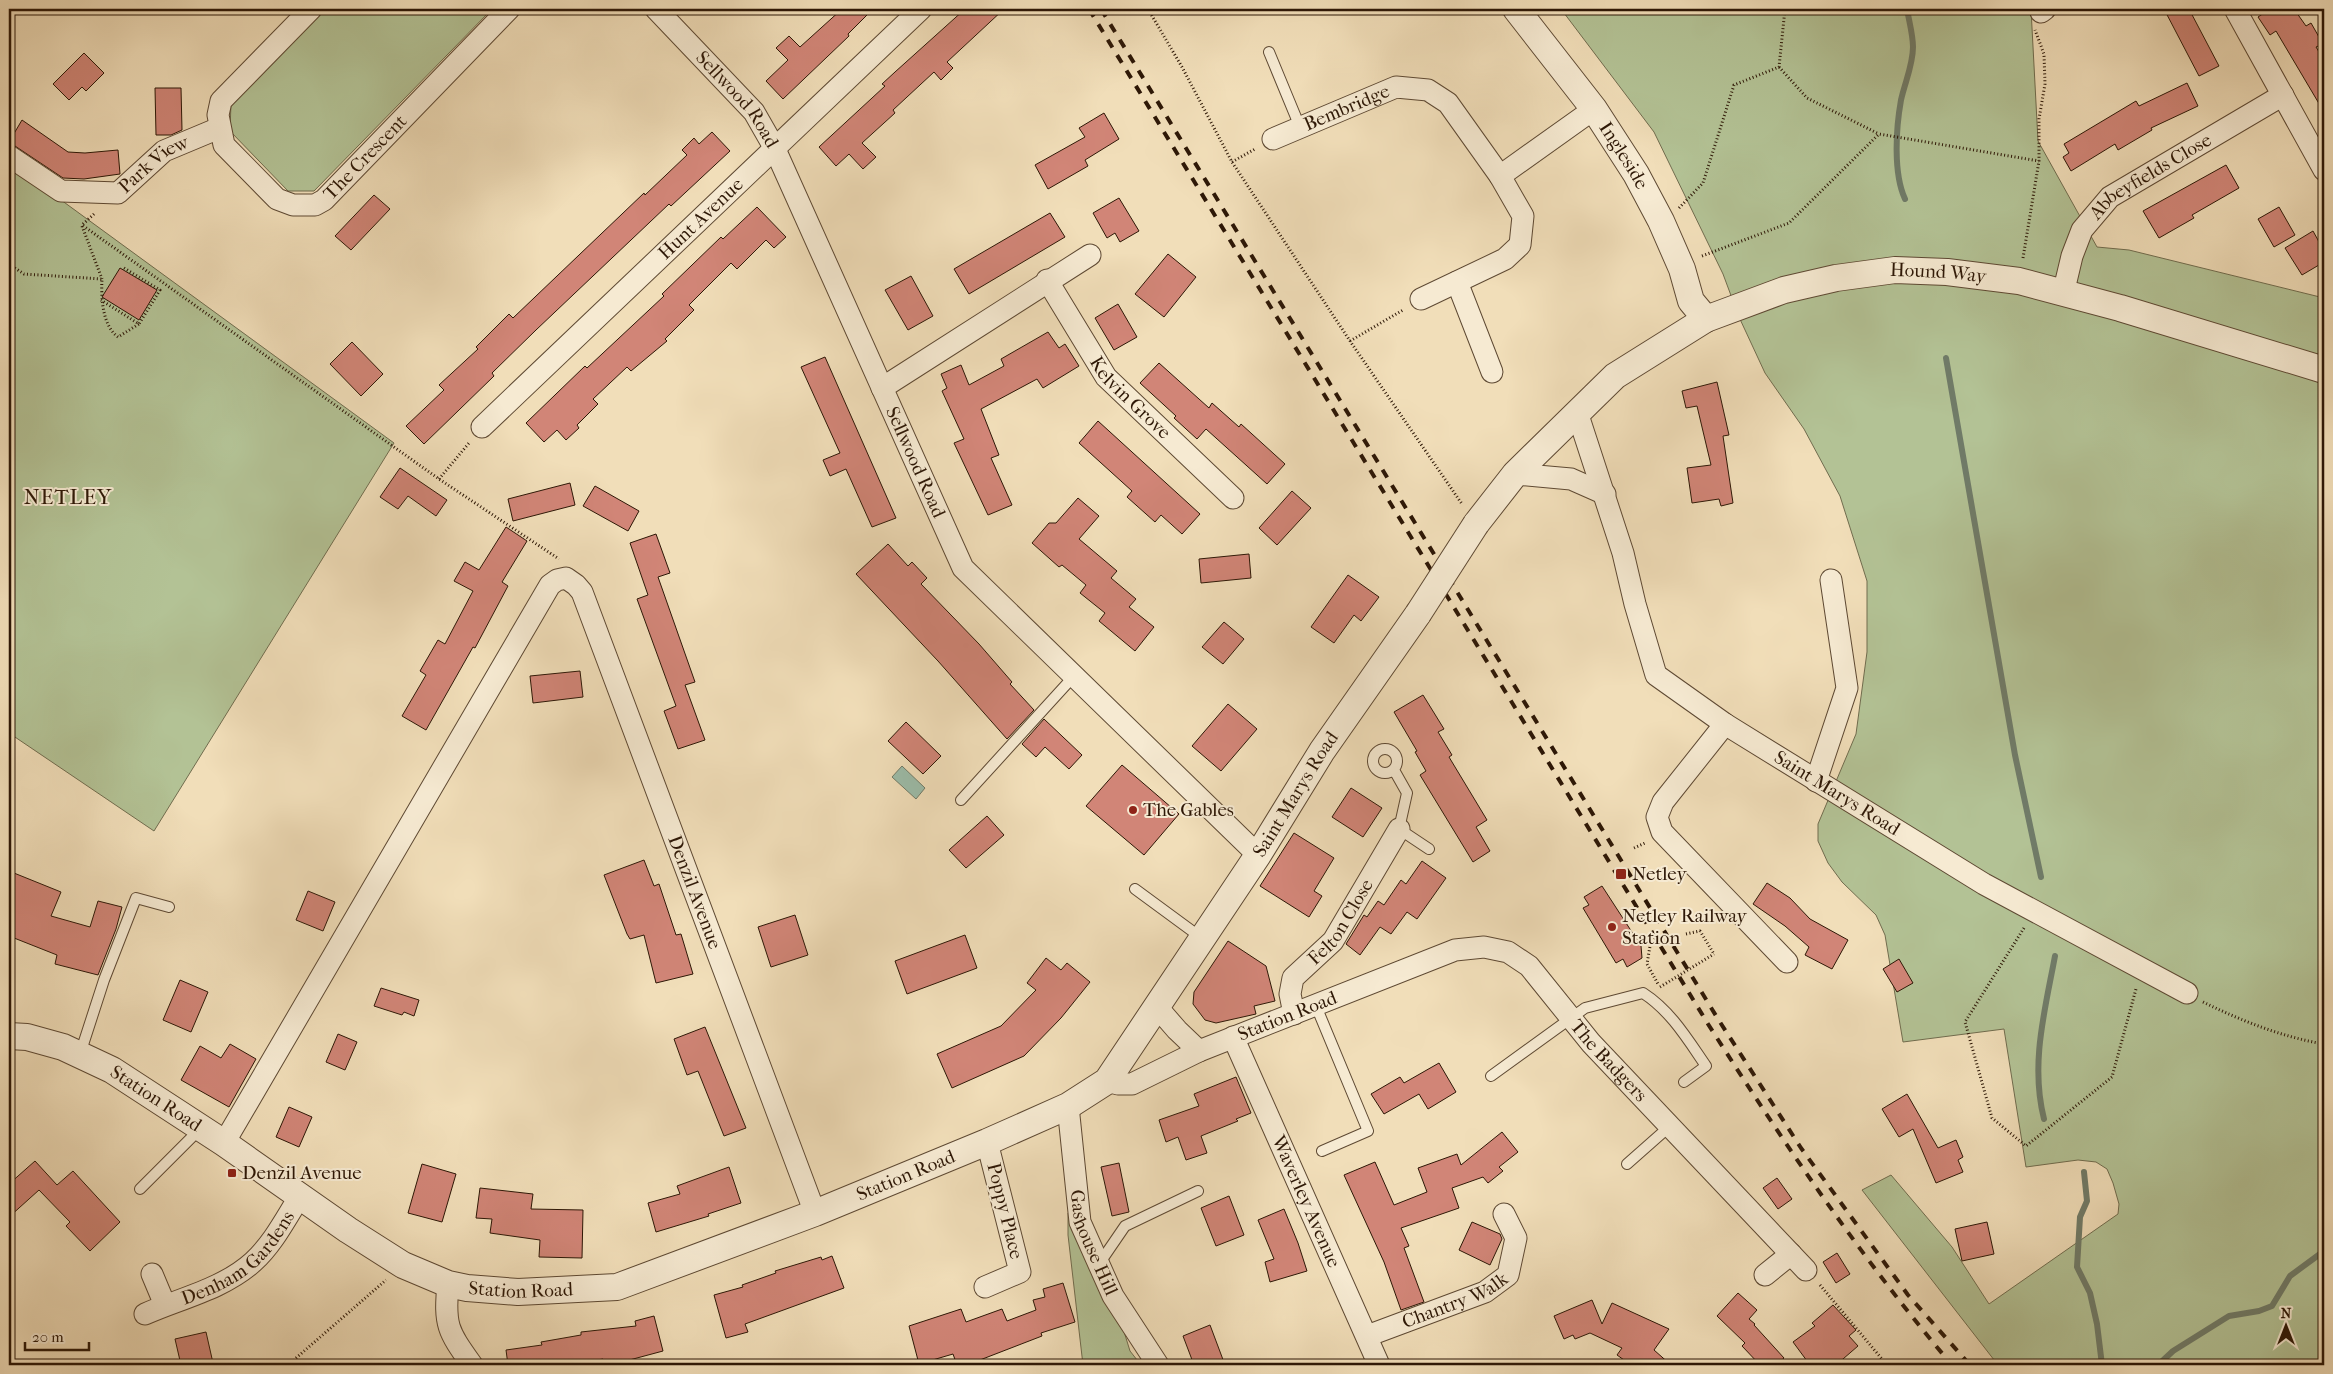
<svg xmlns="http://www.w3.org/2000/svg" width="2333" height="1374" font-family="'IM FELL French Canon',serif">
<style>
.green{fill:#b3c295;stroke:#706c4e}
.water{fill:#9cbdaa;stroke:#707b68}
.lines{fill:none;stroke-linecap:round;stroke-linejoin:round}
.stream{stroke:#707b68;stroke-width:6}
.building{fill:#d18577;stroke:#2d1706}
.service-casing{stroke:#5e4933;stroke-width:12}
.minor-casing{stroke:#5e4933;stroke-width:23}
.tertiary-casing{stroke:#5e4933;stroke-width:28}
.path{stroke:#2d1706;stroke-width:3;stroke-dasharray:1 2.5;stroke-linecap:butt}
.service{stroke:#f6ead2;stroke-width:10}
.minor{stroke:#f6ead2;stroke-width:21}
.tertiary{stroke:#f6ead2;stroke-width:26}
.rail{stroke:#2d1706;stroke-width:4;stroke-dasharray:9 9;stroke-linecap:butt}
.tertiary-bridge-casing{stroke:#5e4933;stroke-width:28;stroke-linecap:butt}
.path-bridge{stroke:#2d1706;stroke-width:3;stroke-dasharray:1 2.5;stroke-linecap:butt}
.tertiary-bridge{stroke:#f6ead2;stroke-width:26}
.poi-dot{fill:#8f2418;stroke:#f6ead2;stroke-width:2}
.labels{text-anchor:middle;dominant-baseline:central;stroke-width:4;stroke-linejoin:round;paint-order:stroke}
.street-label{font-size:19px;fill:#2d1706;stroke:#f6ead2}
.poi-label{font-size:19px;fill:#2d1706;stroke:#f6ead2;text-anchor:start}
.quarter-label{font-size:21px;letter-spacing:1px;fill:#2d1706;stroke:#f6ead2}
</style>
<rect width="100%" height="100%" fill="#f1deb9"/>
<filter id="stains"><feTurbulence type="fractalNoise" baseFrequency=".004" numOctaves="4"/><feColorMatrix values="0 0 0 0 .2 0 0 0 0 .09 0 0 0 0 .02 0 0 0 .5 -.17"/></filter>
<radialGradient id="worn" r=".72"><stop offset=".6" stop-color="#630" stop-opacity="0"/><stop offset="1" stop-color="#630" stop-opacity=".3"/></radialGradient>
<path class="green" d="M325,9H492L314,191H288L230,131L231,103Z
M1561,9H2031L2038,141L2097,247L2129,250L2324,298V1365H1998L1862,1190L1891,1175L1952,1247L1989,1304L2118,1214L2119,1204L2113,1183L2107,1169L2096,1162L2078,1160L2026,1167L2004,1029L1903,1042L1885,935L1876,915L1842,882L1828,863L1818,841V824L1856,734L1867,652V581L1840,496L1804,429L1765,373L1739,317L1723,274L1654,132Z
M9,162L394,443L154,831L9,733Z
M1068,1213L1080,1222L1113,1296L1130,1351L1141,1365H1083L1068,1235Z"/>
<path class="water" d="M902,766L925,788L916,799L892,777Z"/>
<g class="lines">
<path class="stream" d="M1905,199C1893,173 1896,128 1901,100C1905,82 1913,65 1913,47C1913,35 1909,21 1907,9
M1946,358L2015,755L2041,877
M2044,1119C2030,1064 2045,1010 2055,956
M2084,1172L2087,1201L2080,1217L2077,1267L2090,1293L2097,1324L2102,1365
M2158,1365L2173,1351L2229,1316L2259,1311L2272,1306L2290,1276L2324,1251"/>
</g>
<path class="building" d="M842,9H873L848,34L849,36L783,99L766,81L788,60L776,48L789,36L800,47Z
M965,9H1004L947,62L953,68L941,80L934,72L893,110L895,113L862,143L876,157L863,169L849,154L836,166L819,147L885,86L882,84L895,72Z
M2164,9H2189L2219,66L2199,76Z
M2270,9H2294L2306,26L2311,23L2323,44L2316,47L2324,60V112L2276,31L2270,35L2258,17Z
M84,53L104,73L86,91L82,87L69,100L53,84Z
M2187,83L2198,106L2151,128L2152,130L2118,150L2115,144L2071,171L2063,157L2069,153L2064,144L2136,101L2139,106Z
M155,88H181L182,130L171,135H156Z
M1104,113L1119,139L1085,160L1088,166L1048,189L1035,165L1085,137L1079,128Z
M22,120L68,152L85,153L118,150L120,174L84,179L63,178L9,142Z
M712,132L730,151L671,206L669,204L536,330L492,373L494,376L424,444L406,426L444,390L439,385L478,349L476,347L509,314L513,318L644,193L645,195L687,155L682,150L694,138L699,144Z
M2226,165L2239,188L2192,215L2194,218L2159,238L2143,211Z
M374,195L390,209L351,250L335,236Z
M1119,198L1139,231L1120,242L1115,233L1107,238L1093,213Z
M757,207L786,237L774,248L766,240L737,269L731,263L689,305L694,310L665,339L667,341L631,371L627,367L593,399L598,404L577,425L579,428L566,440L557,430L544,442L526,423L585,366L587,368L664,296L662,294L721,237L723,239Z
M2279,207L2295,235L2274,247L2258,219Z
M1050,213L1065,237L969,294L954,269Z
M2313,231L2324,251V262L2302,275L2285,248Z
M1168,254L1196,277L1164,317L1135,294Z
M120,268L157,290L139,320L102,297Z
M911,276L933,316L908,330L885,290Z
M1118,304L1137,337L1114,350L1095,318Z
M1048,332L1059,348L1065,344L1079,366L1043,388L1037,379L981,409L999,455L991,458L1012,505L988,515L954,443L964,439L942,391L947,388L941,374L961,365L969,385L1004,366L1001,359Z
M352,342L383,374L361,396L330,364Z
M825,357L896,518L872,527L846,469L830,476L823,460L840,453L801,367Z
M1159,363L1209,408L1212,403L1239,427L1241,424L1285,464L1267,484L1206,429L1197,439L1174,418L1176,416L1140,383Z
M1717,382L1729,435L1723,436L1733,503L1721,506L1719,499L1692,503L1687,468L1711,465L1697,406L1686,408L1682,391Z
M1098,421L1200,514L1182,534L1161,515L1155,522L1127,497L1132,491L1079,443Z
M400,468L447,500L436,516L408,496L398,509L380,497Z
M570,483L575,505L513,521L508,499Z
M595,486L639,511L628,531L583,506Z
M1292,491L1311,508L1277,545L1259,528Z
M1078,498L1099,516L1079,539L1117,571L1111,578L1136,599L1129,607L1154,627L1135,651L1099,621L1105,613L1080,593L1086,585L1062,565L1059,567L1032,543L1049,523H1056Z
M506,527L527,541L502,582L508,586L475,648L473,647L426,730L402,716L426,675L420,671L438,640L445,644L473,591L454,581L465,562L479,570Z
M656,534L670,573L658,577L695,682L685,685L705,740L678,749L664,711L676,706L637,599L648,595L630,543Z
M888,544L908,566L912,562L927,578L921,584L979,644L1012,682L1010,684L1034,710L1007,739L938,661L856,574Z
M1249,554L1251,578L1201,583L1199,559Z
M1348,575L1379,597L1361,621L1354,615L1334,643L1311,627Z
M1224,622L1244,639L1223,664L1202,647Z
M580,671L583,697L533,703L530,676Z
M1423,695L1444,729L1438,732L1452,755L1449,757L1487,820L1476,827L1490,851L1473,862L1420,775L1426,771L1415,752L1417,751L1394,712Z
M1228,704L1257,729L1221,771L1192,746Z
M1044,719L1082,755L1069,769L1045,747L1036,757L1022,744Z
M906,722L941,756L923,774L888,741Z
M1122,765L1179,814L1144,855L1086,806Z
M1351,788L1382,808L1363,837L1332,817Z
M987,816L1004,835L966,868L949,850Z
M1294,833L1334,858L1314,891L1322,896L1309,917L1260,886Z
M644,860L654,886L659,884L676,935L681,934L693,974L656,983L644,935L630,939L627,934L604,875Z
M1422,861L1446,878L1417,919L1407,912L1391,934L1380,927L1360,955L1346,944L1364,915L1367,917L1378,901L1384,905L1401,880L1406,884Z
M9,871L61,892L51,916L90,927L98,901L122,907L116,929L98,975L55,964L57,955L9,936Z
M1767,883L1790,898L1810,919L1848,940L1832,969L1805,955L1809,947L1785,926L1753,904Z
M1602,886L1641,946L1642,958L1627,967L1623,959L1616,963L1583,908L1589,905L1584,897Z
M308,891L335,902L323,931L296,920Z
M795,915L808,955L771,967L758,927Z
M965,935L977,968L907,994L895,961Z
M1228,941L1266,966L1275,1001L1254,1006L1256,1014L1216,1023L1205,1020L1193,1004L1194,992Z
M1046,958L1061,970L1067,963L1090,982L1061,1018L1024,1056L952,1088L937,1054L1001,1026L1036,990L1027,983Z
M1899,959L1913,983L1897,992L1883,969Z
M180,980L208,992L191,1032L163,1020Z
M381,988L419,1000L414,1016L404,1012L402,1015L374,1006Z
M705,1027L746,1128L724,1136L698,1071L687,1075L674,1039Z
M338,1034L357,1042L345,1070L326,1062Z
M230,1044L256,1059L229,1107L181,1080L200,1046L221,1058Z
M1439,1063L1456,1092L1428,1109L1419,1094L1384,1114L1371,1094L1400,1077L1404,1083Z
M1236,1077L1251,1113L1236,1119L1238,1121L1201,1136L1207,1153L1186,1160L1178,1137L1166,1142L1159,1120L1199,1106L1194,1094Z
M1907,1094L1938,1148L1956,1140L1963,1157L1958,1160L1963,1172L1936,1183L1913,1129L1899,1137L1882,1109Z
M289,1107L312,1117L299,1147L276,1137Z
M1502,1132L1518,1152L1499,1167L1503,1171L1488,1183L1483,1177L1452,1188L1459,1208L1401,1228L1409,1246L1404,1248L1424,1302L1401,1310L1384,1262L1344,1175L1375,1162L1394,1205L1427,1192L1418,1168L1457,1154L1461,1165Z
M35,1161L57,1185L73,1171L120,1222L90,1251L66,1226L70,1222L39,1190L9,1217V1184Z
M1119,1163L1129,1212L1112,1216L1101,1167Z
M422,1164L456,1174L442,1222L408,1213Z
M729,1167L741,1203L708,1214L709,1216L656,1232L648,1203L680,1194L677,1186Z
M1777,1178L1792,1199L1778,1209L1763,1188Z
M480,1188L533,1194L531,1209L583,1210L582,1258L539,1257L540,1240L490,1233L492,1219L476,1218Z
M1229,1196L1244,1235L1216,1246L1201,1208Z
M1284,1209L1298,1243L1307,1271L1270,1282L1265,1262L1274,1259L1258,1220Z
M1472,1222L1500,1234L1502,1239L1490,1265L1459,1250Z
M1987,1222L1994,1254L1962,1261L1955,1229Z
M1837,1253L1850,1274L1836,1283L1823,1262Z
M832,1256L844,1288L745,1324L748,1332L726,1338L714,1295L743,1287L742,1285L776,1273L775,1271L821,1257L822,1260Z
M1063,1283L1075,1322L1041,1333L1042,1336L967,1365H957L953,1354L919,1364L909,1326L961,1309L966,1322L1002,1309L1007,1321L1036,1310L1033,1300L1045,1297L1043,1289Z
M1738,1293L1757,1310L1749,1319L1755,1324L1754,1325L1784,1358L1776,1365H1760L1742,1346L1745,1343L1717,1316Z
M1592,1300L1602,1324L1612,1303L1669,1329L1654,1350L1671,1365H1631L1617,1355L1622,1348L1590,1333L1575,1339L1573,1335L1564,1339L1554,1316Z
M1833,1305L1856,1330L1849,1336L1858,1346L1836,1365H1810L1793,1342L1815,1326L1812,1323Z
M654,1316L663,1351L622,1362V1364L612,1365H604L603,1359L568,1365H508L506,1350L542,1345L541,1342L581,1335V1332L636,1326L635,1321Z
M1210,1325L1225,1365H1194L1183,1336Z
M206,1332L213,1363L181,1365L175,1339Z"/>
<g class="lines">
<defs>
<path id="service" d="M1269,52L1300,127
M1373 761a12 12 0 1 1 24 0a12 12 0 1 1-24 0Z
M1394,770L1407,793L1399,829L1429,849
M961,800L1074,676
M1135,889L1203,939
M1316,1006L1368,1131L1322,1151
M80,1054L104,980L136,898L169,907
M1491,1076L1585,1008L1643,993C1671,1011 1688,1040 1706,1066L1684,1082
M1627,1164L1670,1126
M140,1189L200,1129
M1099,1264L1125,1226L1198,1191"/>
<g id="minor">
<path id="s1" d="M311,9L221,101L218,115L224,145L277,199L293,205H315L324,200L509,9"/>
<path id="s2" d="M656,9L754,112L774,147L963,568L1258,855"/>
<path d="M2235,9L2324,170"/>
<path d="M2041,12L2045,9"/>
<path id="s3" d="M1273,139L1396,87L1428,90L1448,103L1500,176L1523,216L1520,245L1505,259L1421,299"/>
<path id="s4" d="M9,156L61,191L118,193L164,151L219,128"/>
<path d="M1500,176L1594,109"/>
<path id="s5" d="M1047,280L1106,377L1233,498"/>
<path d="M1457,282L1492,372"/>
<path id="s6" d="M2063,294L2072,256L2082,230L2110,197L2283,95"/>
<path d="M882,388L1090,255"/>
<path id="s7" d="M1577,412L1623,553L1635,604L1656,675L1725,724L1984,884L2187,993"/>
<path id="s8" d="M482,427L921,9"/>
<path d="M1515,474L1571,479L1605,494"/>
<path d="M1725,724L1663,802L1657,817L1662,832L1787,962"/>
<path d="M1816,781L1847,688L1831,580"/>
<path d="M1157,1007L1177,1030L1199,1051"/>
<path id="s9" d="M1294,1014L1290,994L1293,978L1333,941L1399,829"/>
<path id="s10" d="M1233,1037L1379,1365"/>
<path id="s11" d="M1107,1081L1118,1084H1132L1199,1051L1455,950L1484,947L1508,952L1529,966L1591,1043L1806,1270"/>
<path id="s12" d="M1068,1106L1080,1222L1113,1296L1158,1365"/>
<path id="s13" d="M224,1143L550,585L557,580L566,578L576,585L582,592L815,1213"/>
<path d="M152,1274L165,1305"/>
<path d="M1765,1275L1791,1254"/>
<path d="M448,1284C444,1326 448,1331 472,1365"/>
<path d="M985,1287L1020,1272L987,1142"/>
<path id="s14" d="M145,1314C181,1298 223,1289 253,1262C273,1244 286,1218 300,1196"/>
<path id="s15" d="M1367,1336L1485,1292L1508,1275L1516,1238L1504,1214"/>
</g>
<g id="tertiary">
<path id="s16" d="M1516,9L1594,109L1636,174L1661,221L1682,269L1691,301L1706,319"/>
<path id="s17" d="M1476,524L1515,474L1615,376L1706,319L1784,290L1836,278L1895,270L1947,272L2019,281L2120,308L2324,370"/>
<path id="s18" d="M9,1036L27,1037L63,1047L112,1070L224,1143L348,1230L403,1265L448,1284L467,1288L518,1292L617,1287L815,1213L987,1142L1068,1106L1107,1081L1258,855L1322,751L1418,614"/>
</g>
</defs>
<use href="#service" class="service-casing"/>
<use href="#minor" class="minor-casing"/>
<use href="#tertiary" class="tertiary-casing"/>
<path class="path" d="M1148,9L1182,67L1232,162L1350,341L1462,504
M1779,67L1807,98L1879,134
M1232,162L1255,149
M1679,208L1703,183L1734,85L1779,67L1785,9
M94,214L82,225L439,479L559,559
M82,226L102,279
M1702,256L1789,223L1879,134L2039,161
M2023,258L2039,161V119L2045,84L2044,54L2035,30
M9,264L24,274L102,279C101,297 102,325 118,337L139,324L101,300
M124,268L160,290L139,324
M1350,341L1403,310
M439,479L469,443
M1634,848L1645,843
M2024,928L1965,1022L1992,1118L2026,1146L2112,1077L2136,989
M1686,934L1700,931L1714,954
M1651,940L1647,964L1658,984
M2203,1002C2242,1021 2282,1037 2324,1044
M1820,1285L1887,1365
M288,1365L386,1280"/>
<use href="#service" class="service"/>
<use href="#minor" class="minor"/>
<use href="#tertiary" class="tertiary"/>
<path class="rail" d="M1089,9L1708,1024C1784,1143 1860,1257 1952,1365
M1101,9L1718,1019L1801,1148L1908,1295L1970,1365"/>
<defs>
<path id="tertiary-bridge" d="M1418,614L1476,524"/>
</defs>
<use href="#tertiary-bridge" class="tertiary-bridge-casing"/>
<path class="path-bridge" d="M1660,987L1714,954"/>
<use href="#tertiary-bridge" class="tertiary-bridge"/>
</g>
<g class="poi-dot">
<circle cx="1133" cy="810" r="5"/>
<rect x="1615" y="868" width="12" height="12" rx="2.5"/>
<circle cx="1612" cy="927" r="5"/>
<rect x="227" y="1168" width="10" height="10" rx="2.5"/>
</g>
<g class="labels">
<g class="street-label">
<text stroke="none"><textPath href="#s2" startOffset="122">Sellwood Road</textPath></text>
<text stroke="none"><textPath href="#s3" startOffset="80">Bembridge</textPath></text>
<text stroke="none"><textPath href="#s1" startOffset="358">The Crescent</textPath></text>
<text stroke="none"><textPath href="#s16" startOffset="182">Ingleside</textPath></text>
<text stroke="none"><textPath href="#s4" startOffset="166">Park View</textPath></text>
<text stroke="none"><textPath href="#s6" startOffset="155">Abbeyfields Close</textPath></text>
<text stroke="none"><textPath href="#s8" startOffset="302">Hunt Avenue</textPath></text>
<text stroke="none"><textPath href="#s17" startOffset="550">Hound Way</textPath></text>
<text stroke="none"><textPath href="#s5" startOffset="145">Kelvin Grove</textPath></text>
<text stroke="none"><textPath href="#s2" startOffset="528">Sellwood Road</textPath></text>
<text stroke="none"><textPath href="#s7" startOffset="491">Saint Marys Road</textPath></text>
<text stroke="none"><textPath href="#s18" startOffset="1554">Saint Marys Road</textPath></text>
<text stroke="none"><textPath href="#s13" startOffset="1006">Denzil Avenue</textPath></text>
<text stroke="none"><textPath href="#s9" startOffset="111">Felton Close</textPath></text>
<text stroke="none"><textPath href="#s11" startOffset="195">Station Road</textPath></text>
<text stroke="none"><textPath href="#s11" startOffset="578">The Badgers</textPath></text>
<text stroke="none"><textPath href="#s18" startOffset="162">Station Road</textPath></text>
<text stroke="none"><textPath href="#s18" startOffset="988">Station Road</textPath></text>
<text stroke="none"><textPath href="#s10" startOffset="180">Waverley Avenue</textPath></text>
<text transform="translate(1005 1211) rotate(76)">Poppy Place</text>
<text stroke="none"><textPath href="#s12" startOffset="140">Gashouse Hill</textPath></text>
<text stroke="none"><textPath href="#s14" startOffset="111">Denham Gardens</textPath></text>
<text stroke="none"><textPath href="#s18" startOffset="582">Station Road</textPath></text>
<text stroke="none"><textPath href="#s15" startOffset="95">Chantry Walk</textPath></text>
</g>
<g class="poi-label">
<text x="1143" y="810">The Gables</text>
<text x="1632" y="874">Netley</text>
<text x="1622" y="916">Netley Railway<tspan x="1622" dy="22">Station</tspan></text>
<text x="242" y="1173">Denzil Avenue</text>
</g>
<g class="quarter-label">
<text x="68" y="497">NETLEY</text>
</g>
</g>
<rect width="2333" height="1374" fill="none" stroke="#f1deb9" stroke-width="30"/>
<rect x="10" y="10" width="2313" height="1354" fill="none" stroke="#2d1706" stroke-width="2.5"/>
<rect x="15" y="15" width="2303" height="1344" fill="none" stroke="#2d1706"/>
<g transform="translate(2286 1326)" stroke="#f6ead2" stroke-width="4" paint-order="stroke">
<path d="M0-4L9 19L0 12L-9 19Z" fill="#2d1706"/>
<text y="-8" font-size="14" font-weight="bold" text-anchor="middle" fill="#2d1706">N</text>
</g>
<path d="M25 1342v8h64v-8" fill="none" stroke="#2d1706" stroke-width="2.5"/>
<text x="32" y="1342" font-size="15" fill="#2d1706" stroke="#f6ead2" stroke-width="4" paint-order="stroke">20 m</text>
<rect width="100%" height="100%" filter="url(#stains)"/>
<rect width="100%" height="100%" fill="url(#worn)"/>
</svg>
